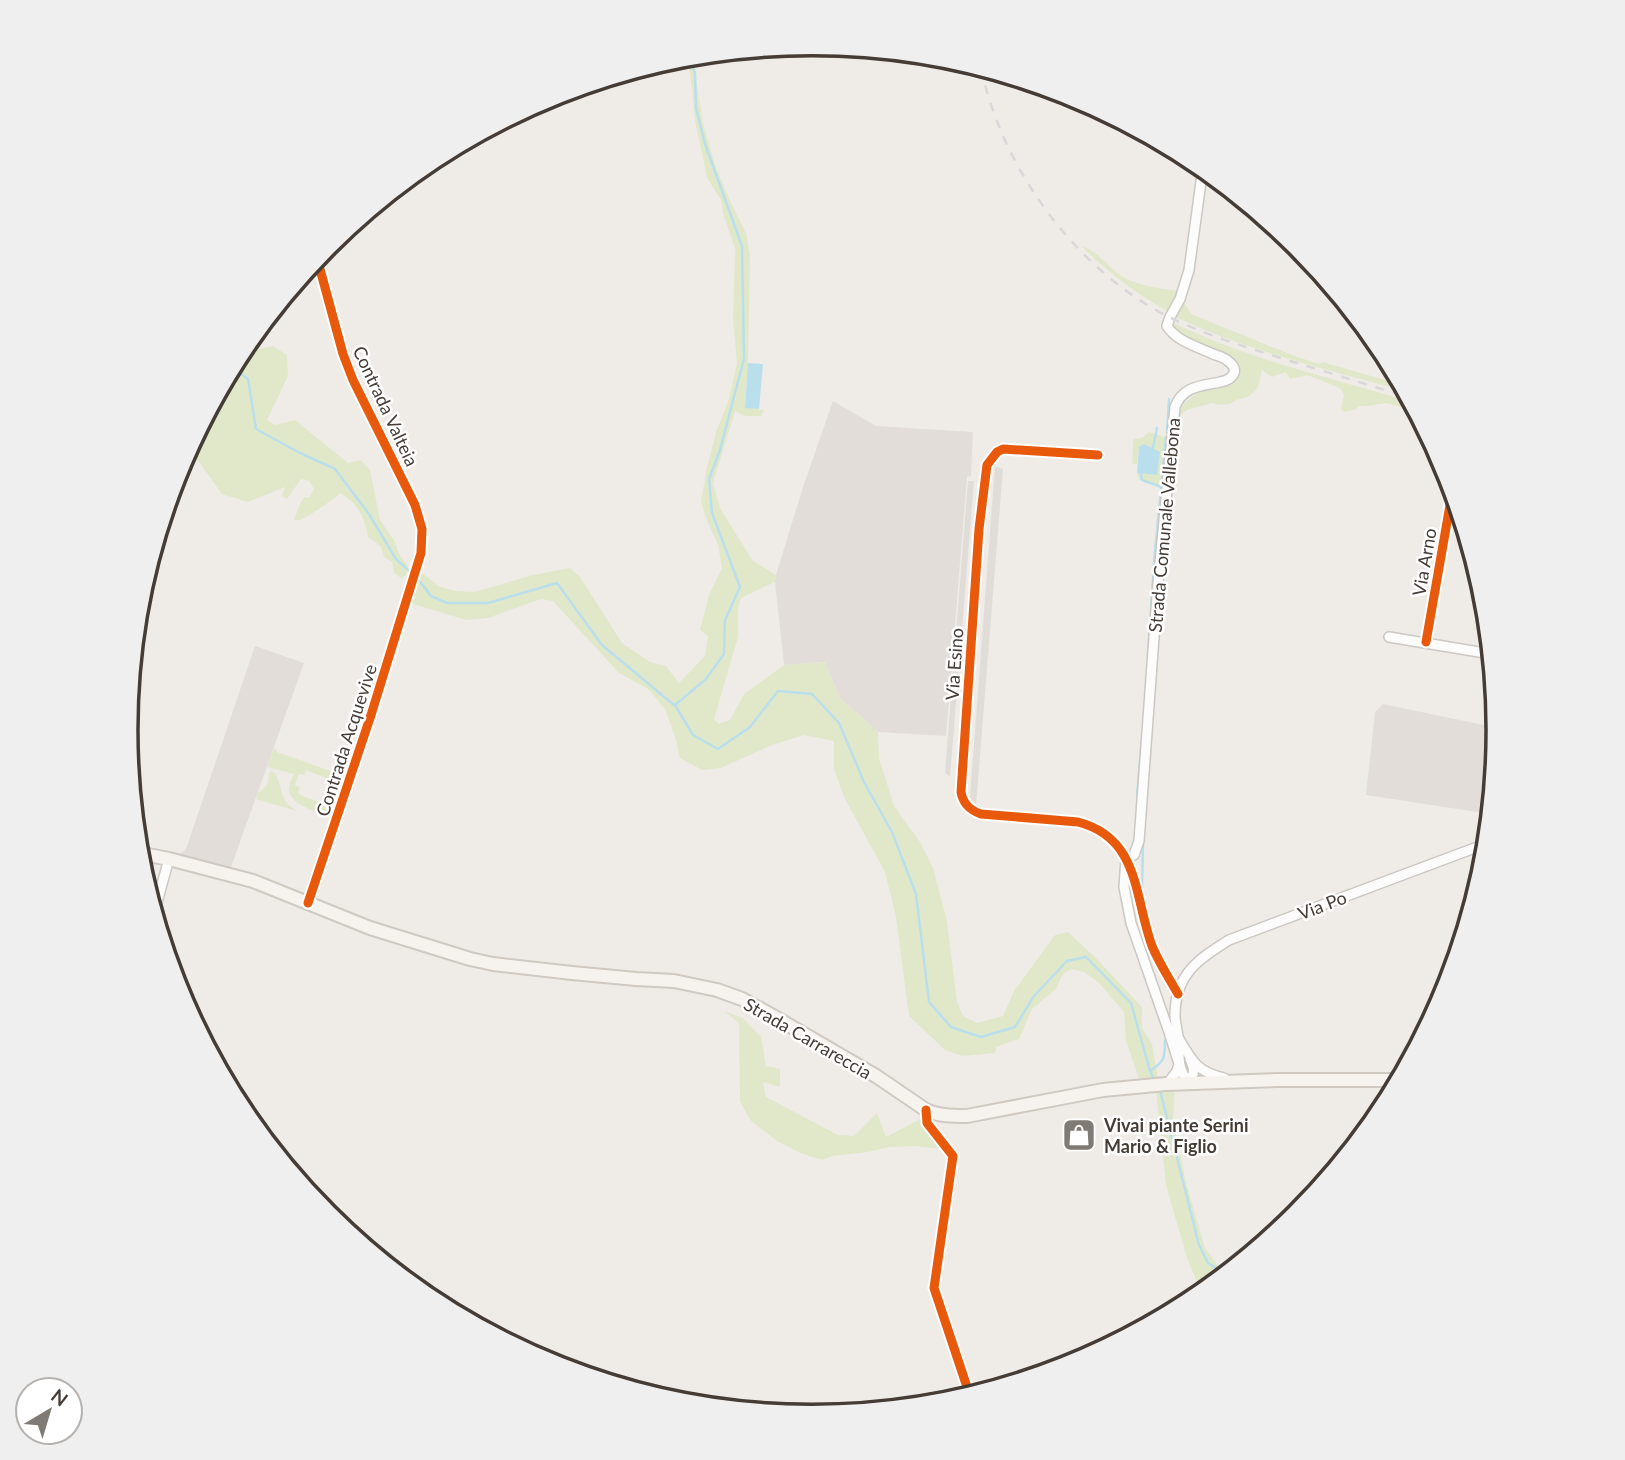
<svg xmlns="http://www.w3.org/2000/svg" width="1625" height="1460" font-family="Lato,sans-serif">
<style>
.industrial{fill:#e2ddd9}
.green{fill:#e0e8c9}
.parking{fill:#e0ddd9}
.water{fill:#badfec}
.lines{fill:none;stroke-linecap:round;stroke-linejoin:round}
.stream{stroke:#badfec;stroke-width:2.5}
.street-casing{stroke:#cbc8c4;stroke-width:12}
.secondary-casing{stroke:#cfc9c1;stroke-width:16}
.street{stroke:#fdfcfc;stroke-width:9}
.secondary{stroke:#f6f3ee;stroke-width:12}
.rail{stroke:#d9d8d8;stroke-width:2.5;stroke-dasharray:9 9;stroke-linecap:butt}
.cycleway-casing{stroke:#fff;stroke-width:13}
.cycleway{stroke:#e8590c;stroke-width:9}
.labels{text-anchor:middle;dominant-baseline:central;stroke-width:5;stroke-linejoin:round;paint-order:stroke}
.street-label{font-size:18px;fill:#443c35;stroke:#fff}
.poi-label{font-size:18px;font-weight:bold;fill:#443c35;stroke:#fff;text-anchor:start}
.rim{fill:none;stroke:#443c35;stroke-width:3.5}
</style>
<rect width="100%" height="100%" fill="#efece8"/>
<path class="industrial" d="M833,401L876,426L973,432L971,476L967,477L946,736L878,732L840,698L825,662L784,665L775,582L776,575L803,487Z
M255,646L304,663L230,870L177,857L186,849Z
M1383,704L1498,728L1490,814L1366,795L1375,712Z"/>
<path class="green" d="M687,56H692L703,123L714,162L729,199L746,233L750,255L748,363L745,407L764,410L761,416H745L735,411L713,483L720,508L753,561L776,575L775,582L741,598L738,608V637L714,719L719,724L730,720L744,694L784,665L825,662L840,698L878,732L879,758L894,806L920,842L933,868L947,921L957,1002L963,1016L977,1023L1003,1016L1014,991L1055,935L1068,932L1097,959L1142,1007V1028L1152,1044L1158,1078L1139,1079L1126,1041L1124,1012L1098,982L1084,972L1071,969L1063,974L1056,989L1032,1009L1019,1039L996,1047L995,1053L963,1056L945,1050L909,1016L896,917L885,872L844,797L834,769V741L804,735L772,745L721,768L702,770L680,758L676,740L665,709L648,689L619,673L553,601L541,599L488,618L466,620L410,603L421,572L438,586L455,591L474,592L533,575L570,568L580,577L622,643L650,662L666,666L679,683L705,656L708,636L700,630L709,595L722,568L718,545L705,516L701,501L707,467L716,432L729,399L737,363L733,319L735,248L724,217L721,200L707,178L695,120L692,88Z
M1081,246C1097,250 1107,266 1120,275C1137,286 1159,288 1178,291L1169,312C1136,294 1108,272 1081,246Z
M1184,302L1191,314L1292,355L1319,364L1323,362L1402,385L1406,391C1328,370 1248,351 1175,317Z
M1174,323C1249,360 1332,378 1412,402L1417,411L1386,403L1367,406H1359L1356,409L1344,412L1341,409L1344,395L1340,388L1307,375L1290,379L1286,372L1272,377L1262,370L1258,387L1250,396L1236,400L1229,404L1220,405L1212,403L1187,410L1181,414L1177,444C1175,435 1176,429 1177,421C1181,393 1211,387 1234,383L1240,373L1233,359L1182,336L1174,329Z
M244,346L247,351L273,346L287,355L288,376L267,420L275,425L295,420L348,463L361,460L370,470L380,520L394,540L399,554L408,566L406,575L401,578L394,573L392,562L384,557L381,547L368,537C365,518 358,503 340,493C336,498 305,519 300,520C298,520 296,520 294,520L299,506L304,497L309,498L314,489L309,481L301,479L287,499L282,496L285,487L248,502L222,494L189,448Z
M1149,432L1168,438L1162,489L1139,480L1137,473L1157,475L1139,447L1137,464H1132L1133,439L1142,438Z
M274,748L277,750V752L348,777L336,816L328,801C334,792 336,789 331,780L306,770L304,775L299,774L295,785L300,787L298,793L302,796L323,803L327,813V816C306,807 278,802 294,774L267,767Z
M270,771L276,774C284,792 279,803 300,812L256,799L258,792H260L267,785Z
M724,1011L743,1018L761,1037L766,1066L780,1069V1087L763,1082L766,1097L838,1135L854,1136L877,1113L886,1137L920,1119L942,1149L915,1146L890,1147L868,1152L832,1156L822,1160L800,1153L777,1141L750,1120L740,1101L739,1023Z
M1175,1089L1173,1118L1186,1183L1205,1248L1218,1266L1230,1271L1202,1294L1187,1258L1166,1185L1156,1091Z"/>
<path class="parking" d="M995,466L1003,469L976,806L970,797Z
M968,481H974L950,777L945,773Z"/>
<path class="water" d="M748,363L763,364L759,409L745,408Z
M1144,444L1160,452L1157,475L1137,473L1139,447Z"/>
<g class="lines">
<path class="stream" d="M690,56L695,73L696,108L705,144L742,246L744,359L720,450L709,479L712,513L740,587L725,620L724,654L706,679L675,705L693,735L718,749L750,727L778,691L812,694L839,723L864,782L892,832L916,894L929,1002L951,1027L981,1037L1015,1027L1034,996L1067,961L1086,957L1131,1003L1150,1071L1155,1081
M232,367L248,379L256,429L300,453L335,469L369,514L396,559L418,579L431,596L447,603H488L557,583L602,645L674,705
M1167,432L1169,399
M1152,452L1157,428
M1141,473L1142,480L1159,486
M1148,656L1154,562L1166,437
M1137,796L1142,739
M1142,892L1143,843
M1150,1071C1165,1061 1165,1058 1165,1040
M1160,1090L1199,1245L1208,1263L1226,1274"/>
<defs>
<path id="street" d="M1098,455L1003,449L997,452L987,465L979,529L961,792C963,804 970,810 981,814L1078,822C1140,838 1134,897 1152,946C1159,963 1169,978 1178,994
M1389,637L1491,654
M1426,642L1453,488
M1126,859L1134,855L1139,841L1158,583L1175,407C1183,386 1201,386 1220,382C1232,380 1241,371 1228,361C1224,357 1218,356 1213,354C1198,347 1176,341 1167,326L1170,317L1180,299L1189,270L1203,167
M1126,859L1124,887L1131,923L1169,1032L1179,1064L1177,1071L1168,1083
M308,903L371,715L421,553L422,529L415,505L353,380L343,354L317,258
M154,913L169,859
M1179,1039C1192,1061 1197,1072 1224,1078
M1190,1059C1194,1068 1196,1074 1188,1082C1176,1066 1180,1055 1178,1036C1177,1029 1175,1022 1175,1015C1175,974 1199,959 1229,940L1488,843
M926,1110L927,1123L953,1156L934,1288L970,1396"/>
<path id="secondary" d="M138,853L169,859L253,881L370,928L470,959L493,964L572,973L636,979L674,981L717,990L742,999L773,1016L876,1076L926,1110C939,1116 953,1116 967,1116L1103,1090L1166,1084L1277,1080H1400"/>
</defs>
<use href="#street" class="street-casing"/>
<use href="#secondary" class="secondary-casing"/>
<use href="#street" class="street"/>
<use href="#secondary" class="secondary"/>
<path class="rail" d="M981,68C1002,168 1075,269 1167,316C1205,335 1246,347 1287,360C1327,372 1368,385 1409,397"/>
<defs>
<path id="cycleway" d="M1098,455L1003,449L997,452L987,465L979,529L961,792C963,804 970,810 981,814L1078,822C1140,838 1134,897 1152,946C1159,963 1169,978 1178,994
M1426,642L1453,488
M308,903L371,715L421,553L422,529L415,505L353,380L343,354L317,258
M926,1110L927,1123L953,1156L934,1288L970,1396"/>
</defs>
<use href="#cycleway" class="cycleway-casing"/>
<use href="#cycleway" class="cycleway"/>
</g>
<defs>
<symbol id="shop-square" viewBox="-11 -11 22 22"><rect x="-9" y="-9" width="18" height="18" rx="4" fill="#807a74" stroke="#fff"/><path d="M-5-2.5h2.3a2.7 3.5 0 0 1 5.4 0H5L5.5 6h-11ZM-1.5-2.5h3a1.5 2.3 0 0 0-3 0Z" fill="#fff"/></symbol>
</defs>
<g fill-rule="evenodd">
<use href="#shop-square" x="1060" y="1116" width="38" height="38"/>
</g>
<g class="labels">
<g class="street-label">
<text transform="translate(386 406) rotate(65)">Contrada Valteia</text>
<text transform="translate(1164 525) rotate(-85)">Strada Comunale Vallebona</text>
<text transform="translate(1424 562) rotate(-80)">Via Arno</text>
<text transform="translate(954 664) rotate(-86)">Via Esino</text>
<text transform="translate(346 740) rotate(-72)">Contrada Acquevive</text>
<text transform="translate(1322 905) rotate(-21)">Via Po</text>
<text transform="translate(808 1038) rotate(30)">Strada Carrareccia</text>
</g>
<g class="poi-label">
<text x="1104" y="1125">Vivai piante Serini<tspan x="1104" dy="21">Mario &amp; Figlio</tspan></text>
</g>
</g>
<path d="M0 0H1625V1460H0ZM138 730a674 674 0 1 1 1348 0a674 674 0 1 1-1348 0Z" fill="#f0efef" fill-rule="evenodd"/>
<path class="rim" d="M138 730a674 674 0 1 1 1348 0a674 674 0 1 1-1348 0Z"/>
<g transform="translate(49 1411) rotate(38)"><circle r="33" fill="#ffffff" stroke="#b4b1ae" stroke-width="2"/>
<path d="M0-5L12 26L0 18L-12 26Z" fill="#807a74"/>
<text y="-10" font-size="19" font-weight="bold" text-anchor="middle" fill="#443c35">N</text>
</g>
</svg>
